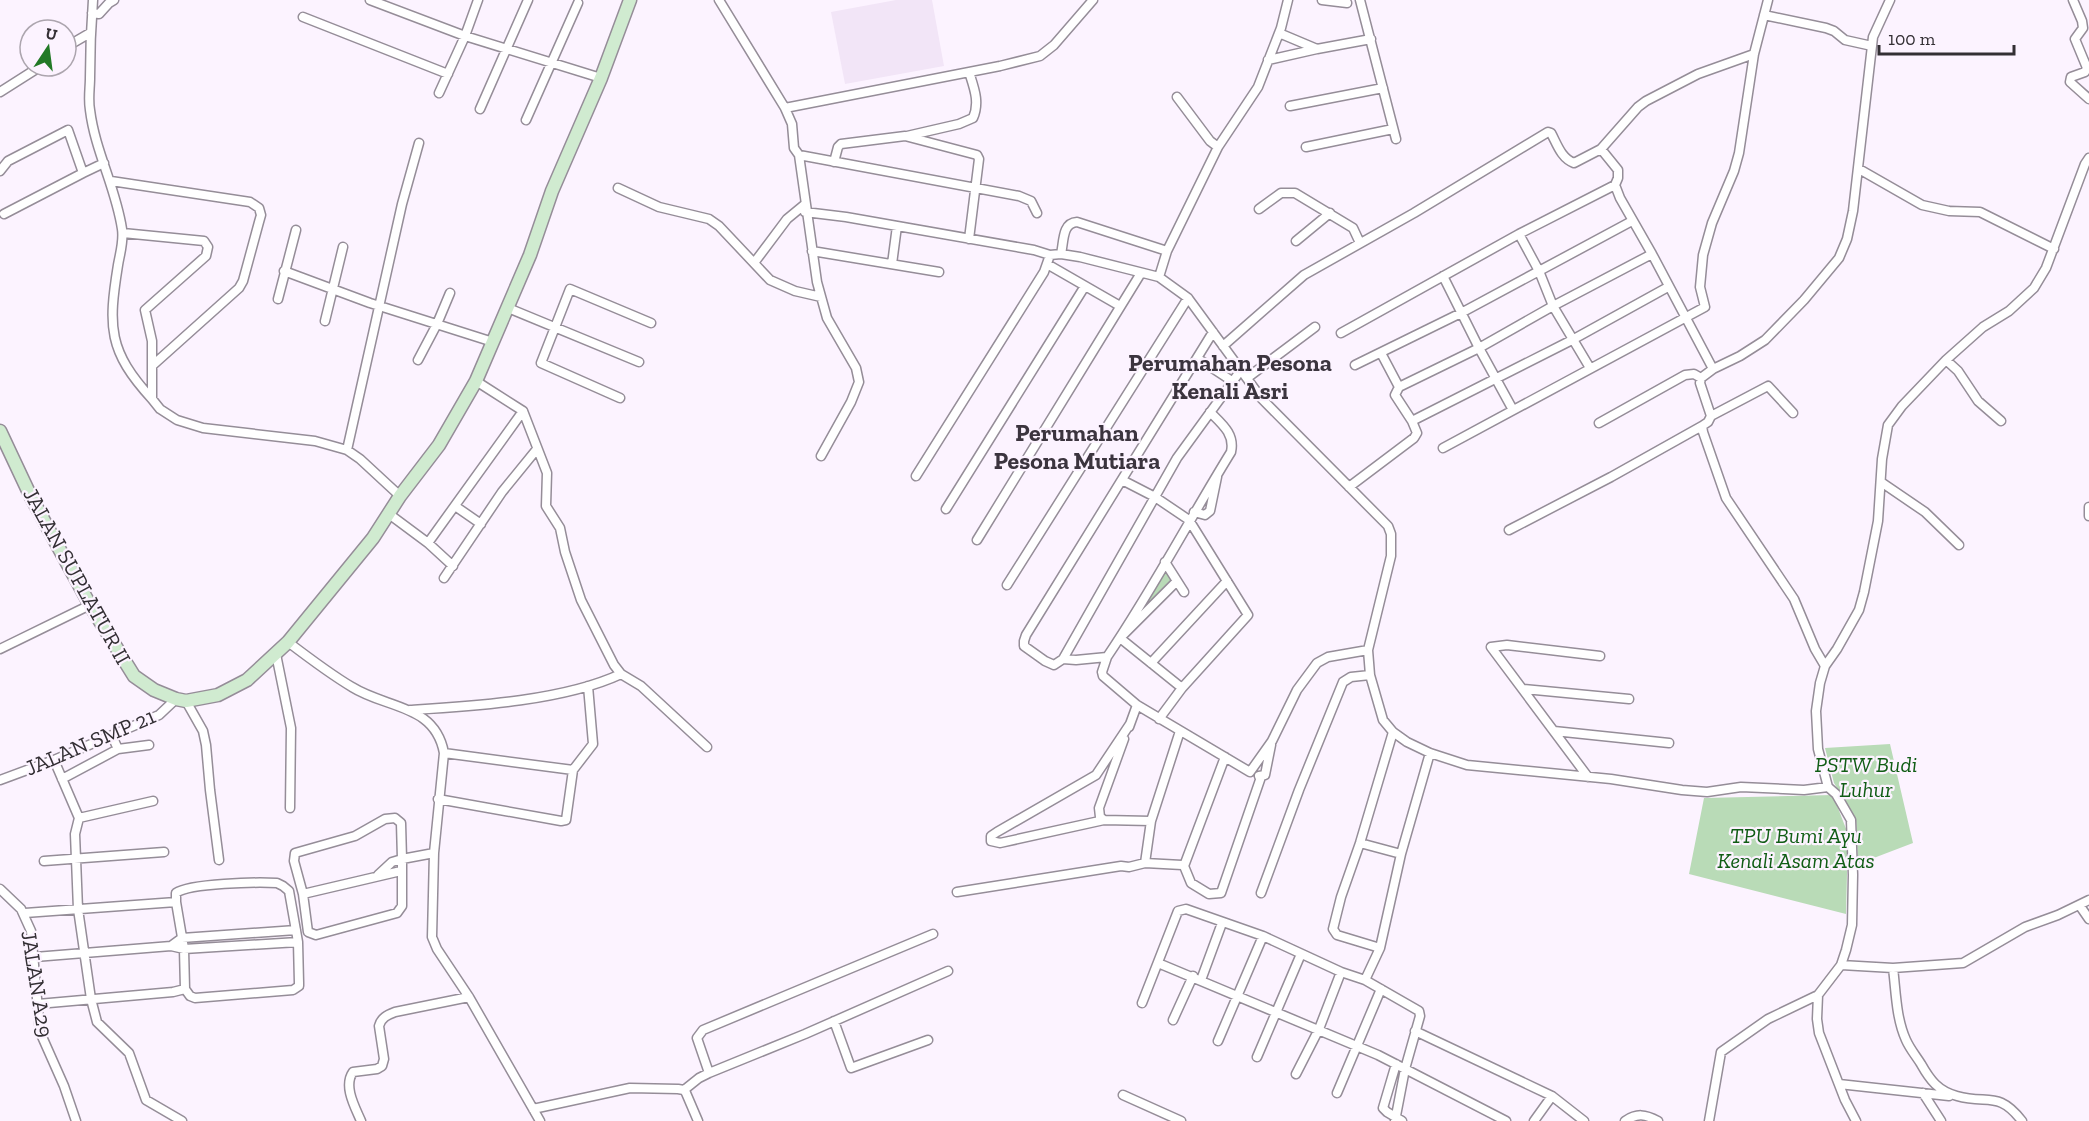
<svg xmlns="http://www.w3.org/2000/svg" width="2089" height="1121" font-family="'Zilla Slab',serif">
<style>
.built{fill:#f2e5f7}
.green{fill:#b9dbb7}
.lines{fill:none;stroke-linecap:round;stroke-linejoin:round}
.street-casing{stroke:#958d98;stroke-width:11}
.secondary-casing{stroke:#958d98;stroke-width:15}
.street{stroke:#fff;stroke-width:8}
.secondary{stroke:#d0ebd0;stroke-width:12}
.labels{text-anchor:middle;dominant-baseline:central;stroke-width:4.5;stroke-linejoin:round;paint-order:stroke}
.street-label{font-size:22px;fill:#332f34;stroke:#fcf3ff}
.park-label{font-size:22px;font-style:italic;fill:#105d15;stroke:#fcf3ff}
.neighbourhood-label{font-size:24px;font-weight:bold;fill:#3b343e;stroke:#fcf3ff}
</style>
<rect width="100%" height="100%" fill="#fcf3ff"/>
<path class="built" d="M896,0H932L944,66L845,84L831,12Z"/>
<path class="green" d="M1164,567L1173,580L1133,621Z
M1890,744L1913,843L1858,864L1856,819L1834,783L1825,748Z
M1833,795L1848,834L1846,914L1689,874L1704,798Z"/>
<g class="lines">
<defs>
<path id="street" d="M93,0C91,26 90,52 90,78C90,88 88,99 90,110C95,151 116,188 122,229C124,241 120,253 118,265C108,327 108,351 152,399
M370,0L465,36L601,78
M719,0L785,108L792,124L794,148L799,155L817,282L827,318L856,368L859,382L851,402L821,456
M1322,0L1347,3
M1360,0L1396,139
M2073,0L2082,21L2083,28L2075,39L2087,68L2085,72L2071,77L2070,82L2089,99
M92,13L99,14L109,3L114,0
M1764,15L1826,28L1834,31L1845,40L1872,46
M303,17L448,74
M1279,33L1317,49L1371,39
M66,47L90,33
M1268,60L1317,49
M0,92L41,66
M439,93L465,36L478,0
M1177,97L1210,141L1218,147
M1290,106L1383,88
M785,108L1000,66L1040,56L1054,45L1093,0
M480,109L528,0
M526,120L578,3
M907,136L959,124L973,118C980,102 974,88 969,72
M1306,147L1393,129
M1601,149L1638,107L1646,101L1698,74L1754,54
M799,155L1019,196L1031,201L1037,213
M834,162L838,147L841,144L905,136L977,155L979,159L969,239
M1859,169L1922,205L1949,211L1980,212L2054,249
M0,171L8,161L68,130L83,173L104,163
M111,181L250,202L259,208L261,215L259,222L243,281L239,288L153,365
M618,188L659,207L709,219L719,226L770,280L795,291L821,297
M1259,209L1281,193H1295L1353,228L1360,243
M805,212L846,217L1034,250L1050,255L1061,254L1080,257L1159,277L1188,298L1262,399L1388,526L1391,534V556L1368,650L1370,675L1383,720L1393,732L1407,742L1430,753L1467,765L1611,779L1682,790L1707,792L1741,787L1804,790L1828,787
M4,214L83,173
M123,233L204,241L208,247L206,256L145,310L152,341V399L160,409L177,420L203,428L315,441L347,450L360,459L400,496
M1519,234L1539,271L1553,306L1590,368
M1296,241L1330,213
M812,251L939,272
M1061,254C1064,241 1062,223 1077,222L1167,251
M754,263L787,219L804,205
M892,264L897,226
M1047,264L1120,306
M284,271L370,303L493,342
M1443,276L1479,348L1513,410
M1159,277L1167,251L1218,147L1258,87L1281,28L1288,0
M278,299L296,230
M508,308L639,362
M325,321L343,247
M1213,332L1026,635L1024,641V646L1045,661L1054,665L1063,659L1177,458L1241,370
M1341,333L1519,234L1615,185
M1223,346L1304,275L1414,213L1548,132L1551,133C1557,144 1561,158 1574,163L1601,149L1618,170V178L1615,185L1620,198L1652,254L1713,369
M1381,353L1399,387
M1197,358L1232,381
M418,360L437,324L450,293
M1946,360L1958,371L1978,401L2001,421
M1355,365L1461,313L1632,221
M1247,378L1315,327
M620,398L541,363L570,289L651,323
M1711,416L1768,386L1793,413
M1412,421L1572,340L1668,287
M1599,423L1685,375L1694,374L1701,378
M1443,448L1705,307L1700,287L1703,255L1712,223L1734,171L1739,153L1754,54L1768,0
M347,450L402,204L419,143
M916,476L1044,272L1050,255
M1122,480L1155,497L1189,520L1248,615L1182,688L1159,719
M1881,482L1925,512L1959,545
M1349,487L1414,438L1417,433L1412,421L1395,395L1399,387L1479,348L1553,306L1652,254
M455,506L481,524
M2089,507V516
M946,509L1085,286
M1194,512L1205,515L1210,511L1217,477
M389,514L428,543L453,566
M1509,530L1611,477L1702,426
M977,540L1141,273
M428,543L523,411
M1165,562L1184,592
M444,578L502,492L537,449
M1177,581L1120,638L1182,688
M1007,585L1188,298
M288,642C309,658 330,674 352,687C387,709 435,704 444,753L434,853L432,937L437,949L469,997L540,1121
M0,649L90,605
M276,654L291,728L290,808
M1107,657L1102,672L1103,676L1137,705L1250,772L1272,741L1297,690L1317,663L1328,657L1368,650
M1063,659L1076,660L1107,657C1152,591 1189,520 1231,452C1235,434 1222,424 1210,412
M1151,663L1227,581
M1825,666L1815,649L1794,599L1726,498L1703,432L1702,426L1708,422L1711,416L1700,383L1701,378L1713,369L1740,356L1765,340L1804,300L1839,258L1847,239L1853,211L1873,37L1890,0
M621,674L641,686L707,747
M1523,689L1629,699
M186,701L203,731L206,745L210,790L219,860
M410,710C474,706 563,701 621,674L614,665L581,600L565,552L560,528L546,506L547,473L523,411L476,381
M1129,727L1137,705
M1554,731L1669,743
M1124,739L1099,808L1100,817L1104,820L1151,821
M118,749L149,745
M444,753L573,770
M54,760L79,818L75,834L78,909L91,999L97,1022L129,1053L146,1100L182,1121
M1259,776L1265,775L1271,745
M1588,777L1491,647L1507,645L1600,656
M62,779L118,749L112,736
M0,780L54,760L159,715L176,699
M438,799L561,821L566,820L573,770L593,744L588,686
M79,818L153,801
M1104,820L1000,843L991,841V836L997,832L1096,775L1130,724
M1360,843L1401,854
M44,861L164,852
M1145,863L1182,865L1184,866L1191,883L1209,894L1221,893L1261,777
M1184,866L1225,757
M401,871L303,894L308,932L316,935L397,913L402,906V859L434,853
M0,889L21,909L31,931L40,1032L64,1086L76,1121
M957,892L1121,866L1129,867L1145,863L1151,821L1180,731
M1261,893L1299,790L1343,682L1351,677L1370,675
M303,894L294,861L295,853L355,836L385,819L395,818L401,823L402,859L392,862L378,875
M176,902L184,949L185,989
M2080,906L2089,919
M25,913L176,902V893C190,883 257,882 277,883L283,886L289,891L298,942L299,983V986L293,990L195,998L190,996L185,989L173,992L38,1004
M171,946L182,938L296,930
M1380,948L1337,935L1333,929L1341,897L1360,843L1393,732
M35,957L171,946L184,949L298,942
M1158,963L1378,1055L1506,1121
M1841,965L1893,968L1963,963L2025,927L2058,915L2089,900
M1893,968C1896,992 1896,1018 1906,1040C1910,1049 1916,1056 1921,1064C1930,1080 1938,1091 1957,1096C1988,1105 1998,1090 2022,1121
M1201,980L1222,923
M1365,980L1380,948L1401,854L1430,753
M1142,1003L1178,911L1186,909L1263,936L1341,972L1365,980L1419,1011L1420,1016L1405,1069L1395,1121
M1173,1020L1193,976
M834,1021L851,1068L928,1040
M1415,1031L1552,1096L1584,1121
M1218,1041L1263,936
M1257,1057L1301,954
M1396,1064L1383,1108L1387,1112L1402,1121
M709,1073L697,1038L703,1030L933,934
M1296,1074L1319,1029L1341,972
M1839,1084L1949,1096
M684,1090L699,1078L709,1073L805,1034L948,971
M1337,1093L1381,989
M1923,1093L1941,1121
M1123,1095L1181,1121
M533,1109L630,1088L678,1089L684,1090L686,1093L698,1121
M361,1121C355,1107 343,1086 353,1072L377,1069L382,1066L384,1059L379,1026C381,1018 387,1015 395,1012L469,997
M1534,1121L1552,1096
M1625,1121C1637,1113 1645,1114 1658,1121
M1709,1121L1721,1052L1768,1019L1818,995
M1856,1121L1845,1100L1819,1033L1817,1019L1818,995L1841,965L1846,950L1852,925L1853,875L1851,820L1836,794L1828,787L1818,749L1816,711L1820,683L1825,666L1837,649L1859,610L1864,592L1878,521L1882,459L1888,425L1902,406L1946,360L1983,327L2009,311L2034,288L2046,268L2085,164L2089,158"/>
<path id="secondary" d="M0,431L31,497L90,605L134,676L154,690L176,699L186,701L218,695L247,680L288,642L373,538L400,496L439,445L476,381L530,255L552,191L601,78L630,0"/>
</defs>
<use href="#street" class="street-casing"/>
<use href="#secondary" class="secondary-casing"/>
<use href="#street" class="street"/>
<use href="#secondary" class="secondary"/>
</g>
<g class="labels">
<g class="street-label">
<text transform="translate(77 576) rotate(61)">JALAN SUPLATUR II</text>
<text transform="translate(90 742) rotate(-23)">JALAN SMP 21</text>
<text transform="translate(37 984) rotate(81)">JALAN A29</text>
</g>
<g class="park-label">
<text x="1866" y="764">PSTW Budi<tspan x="1866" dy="25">Luhur</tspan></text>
<text x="1796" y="835">TPU Bumi Ayu<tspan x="1796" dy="25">Kenali Asam Atas</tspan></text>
</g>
<g class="neighbourhood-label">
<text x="1230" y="362">Perumahan Pesona<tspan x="1230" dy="28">Kenali Asri</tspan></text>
<text x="1077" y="432">Perumahan<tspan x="1077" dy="28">Pesona Mutiara</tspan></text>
</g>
</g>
<g transform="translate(48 48) rotate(13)"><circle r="28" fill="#fcf3ff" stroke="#aca5ae" stroke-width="1.5"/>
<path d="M0-4.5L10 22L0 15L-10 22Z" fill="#227926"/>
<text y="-9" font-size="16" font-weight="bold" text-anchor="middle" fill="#332f34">U</text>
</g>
<path d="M1879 45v9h135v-9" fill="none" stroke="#332f34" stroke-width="3"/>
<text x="1888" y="45" font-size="18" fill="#332f34" stroke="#fcf3ff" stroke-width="4.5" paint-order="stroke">100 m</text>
</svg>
